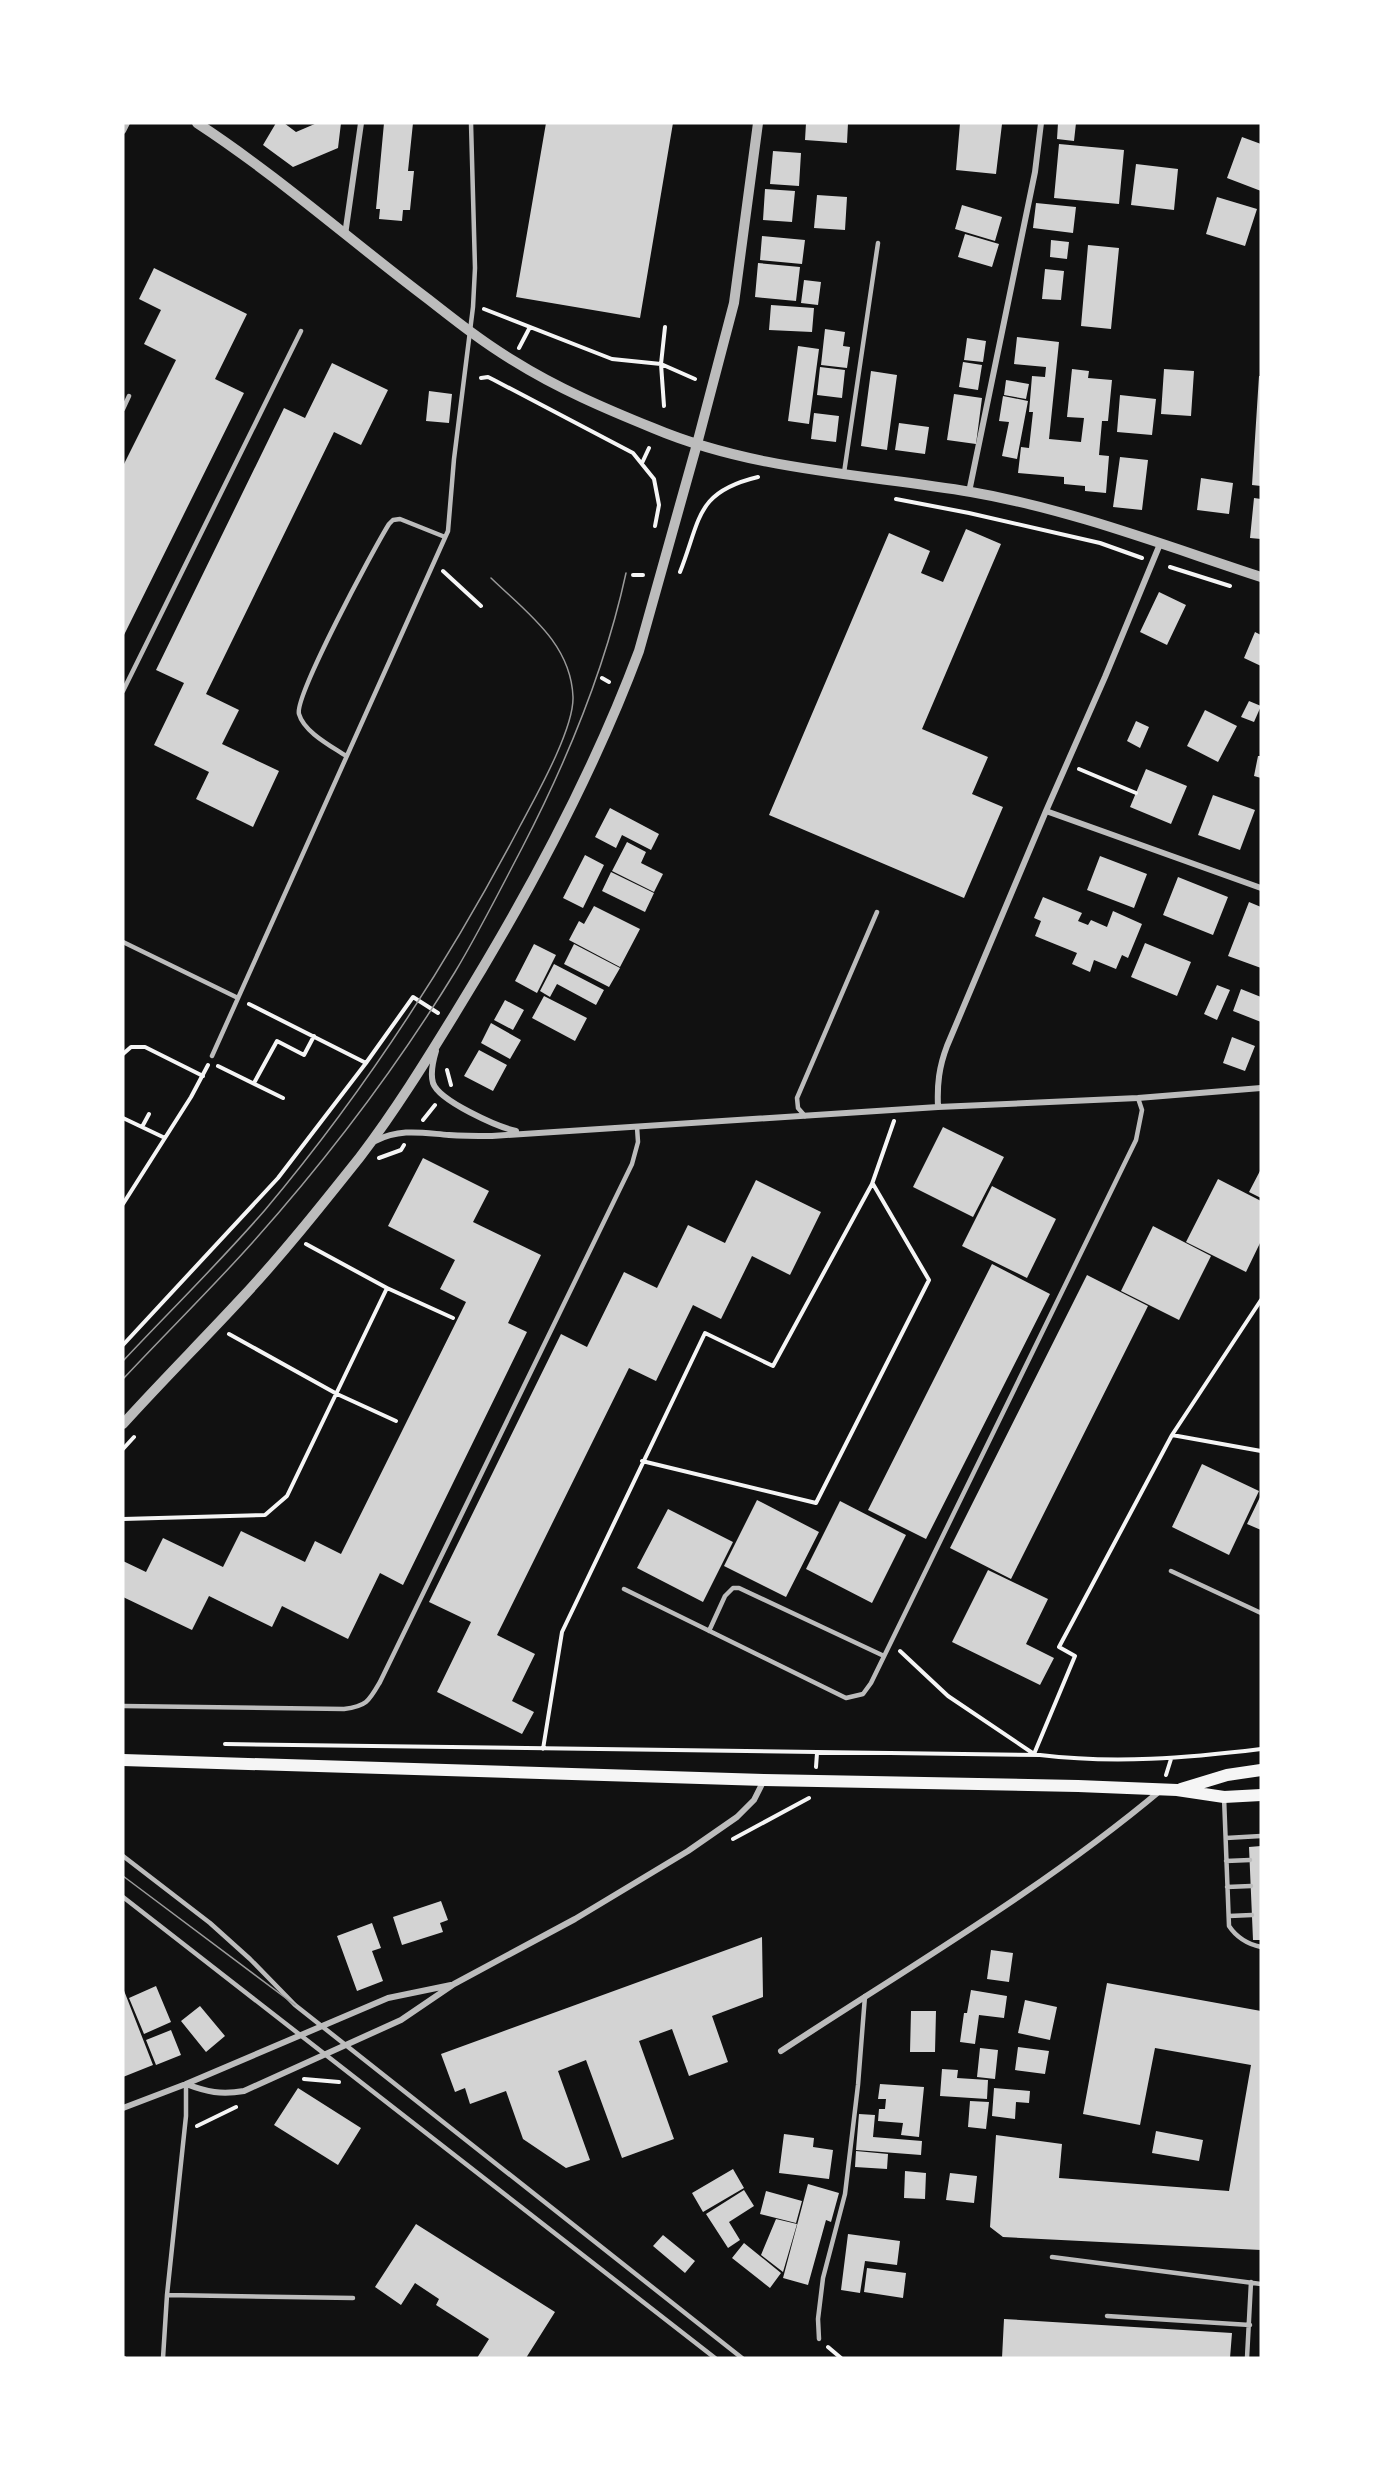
<svg xmlns="http://www.w3.org/2000/svg" width="1384" height="2481" font-family="'Work Sans',sans-serif">
<style>
.building{fill:#d3d3d3}
.lines{fill:none;stroke-linecap:round;stroke-linejoin:round}
.path{stroke:#f5f5f5;stroke-width:4}
.service{stroke:#bcbcbc;stroke-width:4.5}
.minor{stroke:#bcbcbc;stroke-width:6}
.tertiary{stroke:#bcbcbc;stroke-width:10}
.secondary{stroke:#f5f5f5;stroke-width:12}
.tram{stroke:#9a9a9a;stroke-width:1.5}
</style>
<rect width="100%" height="100%" fill="#111"/>
<path class="building" d="M276,123H284L296,132L317,123H341L338,148L293,167L263,145Z
M384,123H413L408,171H414L410,210H403L402,221L379,219L380,209H376Z
M546,123H673L640,318L516,297Z
M806,123H848L847,143L805,140Z
M960,123L1002,124L996,174L956,170Z
M1058,123H1076L1074,141L1057,139Z
M1242,137L1261,144V191L1227,178Z
M1059,144L1124,150L1119,204L1054,198Z
M773,151L801,153L799,186L770,184Z
M1136,164L1178,169L1174,210L1131,205Z
M765,189L795,191L792,222L763,220Z
M817,195L847,197L845,230L814,228Z
M1217,197L1257,209L1245,246L1206,234Z
M1036,203L1076,207L1073,233L1033,228Z
M962,205L1002,217L995,241L955,229Z
M965,234L999,244L992,267L958,257Z
M762,236L805,240L802,264L760,260Z
M1051,240L1069,242L1067,259L1050,257Z
M1088,245L1119,248L1111,329L1081,326Z
M758,263L800,267L796,301L755,297Z
M154,268L247,314L215,379L244,393L123,637V466L176,360L144,344L161,310L139,299Z
M1045,269L1064,271L1061,300L1042,299Z
M804,280L821,282L818,305L801,303Z
M771,305L814,308L812,332L769,330Z
M825,329L845,332L843,346L850,347L847,368L821,365Z
M1017,337L1059,342L1049,439L1081,442L1084,418L1067,417L1072,369L1089,371L1088,378L1112,380L1108,421H1102L1099,455L1109,456L1106,493L1085,491V486L1064,484V477L1018,473L1021,447L1029,448L1033,412H1029L1032,376L1045,377L1046,367L1014,364Z
M967,338L986,341L983,362L964,360Z
M798,346L819,349L809,424L788,421Z
M963,362L982,365L978,390L959,387Z
M332,363L388,390L361,445L334,432L206,694L239,710L222,744L279,771L253,827L196,799L209,772L154,745L184,683L156,670L284,408L305,418Z
M820,367L845,370L842,398L817,395Z
M1164,369L1194,371L1191,416L1161,414Z
M871,371L897,375L887,450L861,446Z
M1259,376H1261V486L1252,485Z
M1006,380L1029,384L1026,399L1004,395Z
M429,391L452,394L449,423L426,421Z
M954,394L982,398L976,444L947,440Z
M1120,395L1156,399L1152,435L1117,432Z
M1003,396L1028,401L1017,459L1002,456L1009,422L999,421Z
M814,413L839,416L836,442L811,439Z
M899,423L929,427L925,454L895,450Z
M1120,457L1148,460L1142,510L1113,507Z
M1201,478L1233,483L1229,514L1197,510Z
M1254,498L1261,499V539L1250,538Z
M966,529L1001,544L922,729L988,757L972,794L1003,807L964,898L769,815L889,533L930,551L921,573L943,582Z
M1159,592L1186,605L1167,645L1140,632Z
M1255,632L1261,635V666L1244,658Z
M1249,701L1261,706L1254,722L1241,717Z
M1205,710L1237,726L1218,762L1187,746Z
M1136,721L1149,727L1140,748L1127,741Z
M1258,756H1261V778L1254,776Z
M1146,769L1187,786L1171,824L1130,807Z
M1213,795L1255,810L1240,850L1198,835Z
M610,808L659,834L651,850L622,835L616,848L595,837Z
M627,842L646,852L641,863L663,874L654,892L612,871Z
M585,855L604,865L583,908L563,898Z
M1100,856L1147,874L1134,908L1087,890Z
M611,872L654,893L645,912L602,891Z
M1178,877L1228,897L1213,935L1163,915Z
M1043,897L1082,913L1078,921L1088,925L1091,920L1107,927L1113,911L1142,924L1128,958L1122,955L1116,969L1094,960L1090,972L1072,964L1077,953L1035,936L1041,921L1034,918Z
M1249,902L1261,907V968L1228,956Z
M594,906L640,929L620,967L569,940L579,921L584,924Z
M1145,943L1191,962L1177,996L1131,977Z
M534,944L556,955L537,993L515,981Z
M574,944L620,968L609,987L564,964Z
M554,964L604,990L596,1005L557,984L550,997L540,991Z
M1217,985L1230,990L1217,1020L1204,1014Z
M1241,989L1261,997V1022L1233,1011Z
M544,996L587,1018L575,1041L532,1018Z
M505,1000L524,1010L513,1030L494,1020Z
M491,1023L521,1040L510,1059L481,1043Z
M1232,1037L1255,1046L1245,1071L1223,1063Z
M479,1050L507,1065L493,1091L464,1076Z
M943,1127L1004,1157L973,1217L913,1187Z
M423,1158L489,1191L473,1222L541,1255L508,1323L527,1332L403,1585L380,1573L348,1639L282,1606L272,1627L209,1596L192,1630L123,1597V1561L146,1572L163,1538L223,1567L241,1531L305,1562L315,1541L341,1554L466,1302L440,1289L455,1260L388,1226Z
M1261,1169V1198L1249,1192Z
M1218,1179L1261,1201V1241L1246,1272L1186,1242Z
M756,1180L821,1212L790,1275L752,1256L721,1319L693,1305L656,1381L629,1368L497,1635L535,1654L512,1701L534,1712L522,1734L437,1692L471,1622L429,1602L561,1334L587,1347L624,1272L657,1288L688,1225L725,1243Z
M992,1186L1056,1219L1027,1278L962,1246Z
M1153,1226L1211,1256L1179,1320L1121,1291Z
M992,1264L1050,1294L926,1539L868,1510Z
M1087,1275L1148,1306L1011,1579L950,1548Z
M1202,1464L1259,1491L1229,1555L1172,1527Z
M1261,1495V1530L1247,1524Z
M757,1500L819,1532L786,1597L724,1566Z
M840,1501L906,1535L872,1603L806,1569Z
M668,1509L733,1542L703,1602L637,1568Z
M988,1570L1048,1599L1026,1644L1054,1658L1040,1685L952,1642Z
M1261,1846V1940H1253L1249,1847Z
M441,1901L448,1920L440,1923L443,1932L402,1945L393,1917Z
M372,1923L381,1948L372,1951L383,1981L357,1991L337,1936Z
M762,1937L763,1997L712,2016L728,2062L689,2076L672,2029L639,2041L674,2139L622,2158L586,2060L558,2071L590,2160L566,2168L523,2139L506,2091L470,2104L465,2088L455,2092L441,2054Z
M991,1950L1013,1953L1009,1982L987,1979Z
M1107,1983L1261,2011V2250L1003,2237L990,2227L996,2135L1062,2144L1059,2178L1229,2191L1251,2065L1155,2048L1140,2125L1083,2114Z
M156,1986L171,2022L144,2034L129,1998Z
M123,1988L153,2065L123,2077Z
M971,1990L1007,1996L1004,2018L979,2015L975,2044L960,2042L964,2013H967Z
M1025,2000L1057,2007L1050,2040L1018,2033Z
M200,2006L225,2036L206,2052L181,2021Z
M911,2011H936L935,2052H910Z
M171,2030L181,2055L156,2065L146,2040Z
M1018,2047L1049,2051L1045,2074L1015,2070Z
M980,2048L998,2050L995,2079L977,2077Z
M942,2069L958,2070L957,2078L988,2080L987,2099L940,2096Z
M880,2084L924,2087L919,2137L901,2135L903,2123L878,2121L879,2109H885L886,2099H878Z
M298,2088L361,2128L338,2165L274,2125Z
M994,2088L1030,2091L1029,2103L1016,2102L1015,2119L992,2116Z
M970,2101L989,2102L986,2129L968,2127Z
M859,2114L875,2115L873,2137L922,2141L921,2155L856,2150Z
M1156,2131L1203,2140L1199,2161L1152,2153Z
M784,2134L814,2138L813,2147L833,2150L829,2179L779,2173Z
M856,2151L888,2154L887,2169L855,2167Z
M733,2169L744,2188L703,2212L692,2193Z
M905,2171L926,2173L925,2199L904,2198Z
M950,2173L977,2176L974,2203L946,2200Z
M808,2184L839,2193L831,2222L826,2220L808,2285L783,2278Z
M744,2190L754,2206L729,2222L740,2240L728,2248L706,2214Z
M766,2191L802,2201L796,2223L760,2214Z
M776,2219L797,2224L783,2272L761,2255Z
M416,2224L555,2312L526,2358H477L489,2339L436,2305L439,2299L415,2283L401,2305L375,2287Z
M848,2234L900,2241L897,2265L865,2261L860,2293L841,2290Z
M663,2235L695,2261L685,2273L653,2246Z
M744,2243L781,2273L770,2288L732,2258Z
M867,2268L906,2273L903,2298L864,2292Z
M1004,2319L1232,2333L1230,2358H1002Z"/>
<g class="lines">
<path class="path" d="M484,309L612,359L661,364L695,379
M519,348L530,327
M481,378L488,377L494,380L633,453L654,479L659,505L655,526
M664,406L661,364L665,327
M642,463L649,448
M896,499L969,513L1100,543L1142,558
M1170,567L1230,586
M443,571L481,606
M680,572C701,519 695,492 758,477
M633,575H643
M602,678L609,682
M1079,769L1136,793
M249,1004L366,1063L413,997L438,1013
M123,1054L131,1047H145L203,1076
M218,1066L283,1098
M447,1070L451,1085
M254,1083L277,1041L304,1055L314,1036
M123,1118L165,1138
M423,1120L435,1105
M142,1127L149,1114
M379,1158L401,1150L404,1145
M123,1204L191,1097L208,1065
M306,1244L387,1288
M229,1334L337,1394L396,1421
M123,1345L278,1178L366,1063
M1172,1435L1261,1451
M123,1449L134,1437
M642,1461L816,1503L929,1280L873,1184
M123,1519L265,1515L287,1496L387,1288L453,1318
M900,1651L948,1696L1034,1754
M225,1744L1040,1755C1115,1764 1187,1758 1261,1749
M543,1749L562,1632L705,1333L773,1366L872,1184L894,1121
M1034,1754L1075,1656L1059,1647L1172,1435L1261,1300
M816,1767L817,1753
M1166,1775L1171,1759
M733,1839L809,1798
M304,2079L339,2082
M197,2126L236,2107
M828,2347L841,2358"/>
<path class="service" d="M123,409L129,396
M844,473L878,243
M123,691L301,331
M346,756C331,746 304,732 299,714C294,697 374,548 389,524L393,520L400,519L445,537
M123,942L238,998
M212,1056L448,531L454,459L473,307L475,268L471,123
M805,1116L798,1108L797,1098L877,912
M1171,1571L1261,1613
M624,1589L846,1698L863,1694L871,1683L1136,1140L1142,1110L1138,1098
M709,1631L725,1596L733,1588H739L884,1656
M123,1706L344,1709C367,1706 369,1701 380,1682L632,1164L638,1142L637,1127
M1224,1797L1229,1926C1237,1938 1247,1944 1261,1947
M1226,1838L1261,1836
M123,1856L210,1923L250,1959L295,2005L742,2358
M1226,1861L1250,1860
M1227,1887L1251,1886
M123,1897L715,2358
M1229,1916L1252,1915
M1052,2257L1261,2284
M167,2295L353,2298
M1107,2316L1250,2325
M819,2339L818,2319L823,2278L845,2194L858,2085L865,1996
M123,2358H124
M163,2358L167,2295L186,2116V2084
M1247,2358L1251,2282"/>
<path class="minor" d="M123,131L127,123
M345,235L361,123
M969,492L1035,172L1041,123
M1046,811L1261,888
M436,1051C433,1061 430,1073 433,1083C439,1101 498,1127 516,1131
M938,1107C937,1084 939,1067 947,1046L1046,811L1105,677L1160,544
M375,1141C401,1128 422,1133 449,1135C464,1136 478,1136 492,1136L938,1107L1138,1098L1261,1088
M781,2051C909,1967 1043,1889 1161,1790
M186,2084C207,2092 221,2095 244,2091L401,2020L454,1984L575,1919L688,1851L737,1817L754,1800L764,1780
M123,2108L186,2084L388,1998L451,1985"/>
<path class="tertiary" d="M197,123C278,176 351,241 428,299C456,321 484,343 514,361C557,388 606,409 653,428C755,471 864,474 971,492C1070,509 1166,546 1261,577
M123,1424C161,1382 201,1342 239,1301C282,1255 321,1206 360,1157C395,1111 426,1061 456,1012C527,897 592,777 639,651L697,444L734,303L758,123"/>
<path class="secondary" d="M123,1760L764,1780L1078,1786L1177,1790L1224,1797L1261,1795
M1181,1789L1227,1775L1261,1770"/>
<path class="tram" d="M123,1361C170,1311 220,1262 265,1210C365,1091 448,963 520,826C536,796 574,729 573,697C571,643 526,612 491,578
M123,1379C166,1333 211,1289 253,1242C327,1159 397,1067 455,972C479,932 500,890 522,848C567,761 605,670 626,573
M123,1876L295,2005"/>
</g>
<rect width="1384" height="2481" fill="none" stroke="#ffffff" stroke-width="249"/>
</svg>
